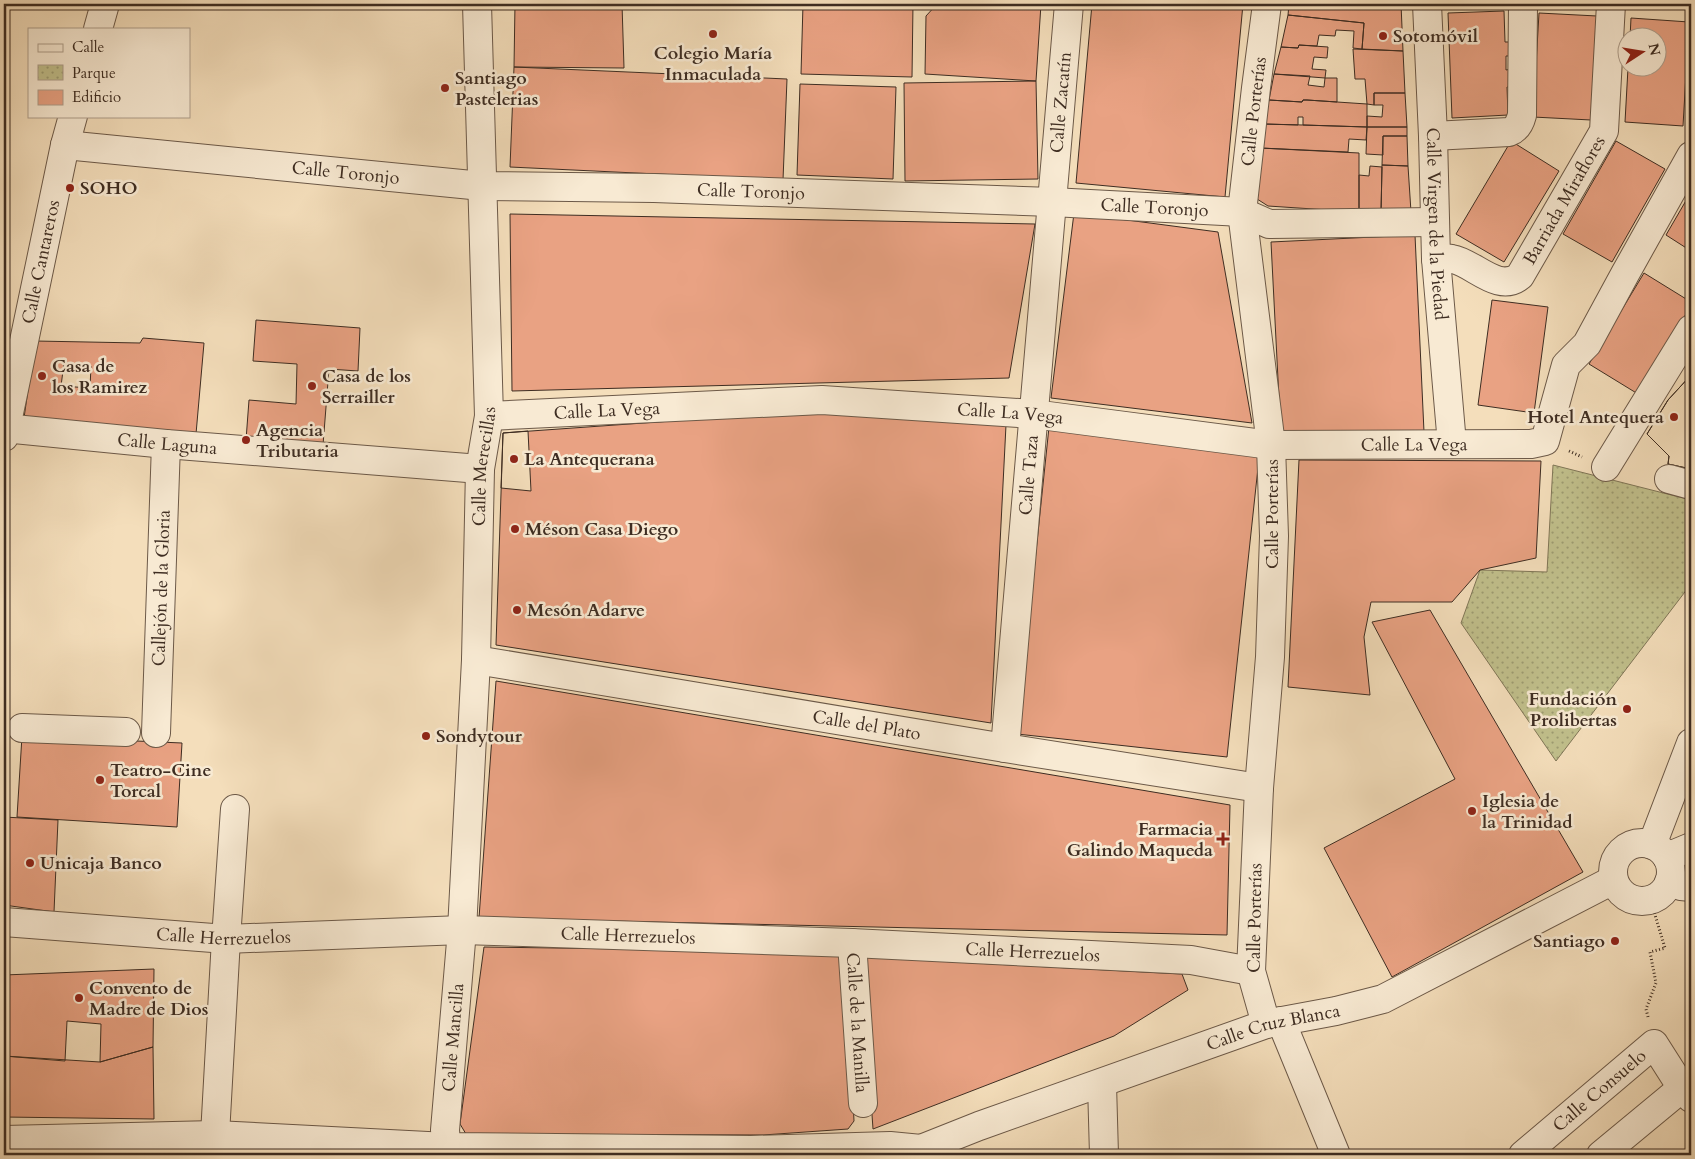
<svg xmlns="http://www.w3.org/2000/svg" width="1695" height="1159" font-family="Cardo,serif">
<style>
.park{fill:url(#park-dots);stroke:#807657}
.building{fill:#e9a283;stroke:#3e2d22;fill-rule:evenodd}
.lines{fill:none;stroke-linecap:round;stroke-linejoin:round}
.minor-casing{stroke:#6c5948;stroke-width:30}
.path{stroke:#3e2d22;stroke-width:3;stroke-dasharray:1 2.5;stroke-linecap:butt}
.minor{stroke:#f8ead3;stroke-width:28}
.poi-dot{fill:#8f2418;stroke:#f8ead3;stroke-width:2}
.labels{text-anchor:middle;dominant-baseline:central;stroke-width:5;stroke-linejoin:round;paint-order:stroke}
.poi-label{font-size:18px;font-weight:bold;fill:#3e2d22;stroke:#f8ead3;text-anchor:start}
.street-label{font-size:18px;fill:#3e2d22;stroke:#f8ead3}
</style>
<defs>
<pattern id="park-dots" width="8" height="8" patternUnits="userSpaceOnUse" patternTransform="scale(1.25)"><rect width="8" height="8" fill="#c1c08c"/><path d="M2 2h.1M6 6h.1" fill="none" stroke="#9e9c72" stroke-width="1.8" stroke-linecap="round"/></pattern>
</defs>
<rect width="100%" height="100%" fill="#f4debb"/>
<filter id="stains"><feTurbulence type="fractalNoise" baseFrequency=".004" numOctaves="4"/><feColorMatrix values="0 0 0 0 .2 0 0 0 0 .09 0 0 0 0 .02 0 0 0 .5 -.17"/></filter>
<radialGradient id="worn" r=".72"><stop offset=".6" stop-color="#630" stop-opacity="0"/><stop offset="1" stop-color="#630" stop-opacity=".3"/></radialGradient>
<path class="park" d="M1553,465L1691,500V584L1556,761L1461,623L1480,570L1547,572Z"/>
<path class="building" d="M515,4H622L624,68L514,67Z
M803,4H913L912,77L801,74Z
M937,4H1041L1036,81L925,74L926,16Z
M1092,4H1243L1225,197L1076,183Z
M1289,4H1401L1403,51L1362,49L1364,23L1288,15Z
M1504,11L1505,42H1510L1511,56H1506V70L1511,69L1512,87H1507L1508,115L1452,118L1448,13Z
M1539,13L1597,16L1591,120L1533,117Z
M1288,15L1364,23L1362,49L1353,48L1354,31L1336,30L1335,36L1319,35L1317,46L1299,45L1298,48L1281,47Z
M1631,18L1689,22L1683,126L1625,122L1628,68H1658V38H1630Z
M1299,45L1328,47L1327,58L1314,57L1312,69L1326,70L1325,78L1274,74L1281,47L1298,48Z
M1353,49L1403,51L1405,93H1374V105L1367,104L1365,79H1355Z
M514,67L787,79L783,180L510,167Z
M1274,74L1310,76L1308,85L1324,87L1325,78H1337V102L1307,100H1303L1302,102L1269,100Z
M1036,81L1038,179L905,181L904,83Z
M800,84L896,87L893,179L797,175Z
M1374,93H1405L1407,127H1367V116L1382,117L1383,105H1374Z
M1269,100L1302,102L1303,100H1307L1367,104V127L1303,125V117H1298V125L1264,124Z
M1264,124L1303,125L1367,127L1366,140L1349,139L1348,152L1260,148Z
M1367,127H1407V136H1383V155L1366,154Z
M1383,136H1407L1408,166L1382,165Z
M1511,141L1559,171L1504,262L1456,234Z
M1616,141L1665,169L1612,262L1563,234Z
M1260,148L1359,153V212L1268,206L1254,197Z
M1382,165L1408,166L1411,212L1381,213Z
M1370,166L1382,167L1381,213L1359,212V175L1369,176Z
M1691,192V251L1666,235Z
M1074,213L1218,232L1252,423L1051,398Z
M510,214L1035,224L1009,378L512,391Z
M1415,235L1424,432L1281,438L1271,242Z
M1644,273L1691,302V306L1638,394L1589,364Z
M1492,300L1548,307L1534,413L1478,405Z
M256,320L360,328L358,371L329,369L323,445L246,440L249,400L296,404L297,364L253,361Z
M143,338L204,343L196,434L24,418L35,341L140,343ZM64,363L91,366L90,388L61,386Z
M1691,375V469L1668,464L1669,456L1647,434L1668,400Z
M1691,375V469L1668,464L1669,456L1647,434L1668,400Z
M812,411L1006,425L991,723L496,645L503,433Z
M1049,427L1260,449L1227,757L1017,734Z
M528,431L531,491L501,488L503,433Z
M1299,460L1541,461L1536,558L1480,570L1452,602H1371L1364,637L1370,695L1288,687Z
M1430,610L1583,872L1392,977L1324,848L1455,779L1372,622Z
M496,681L1230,805L1227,935L479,918Z
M22,736L182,743L177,827L17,817Z
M4,817L58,820L54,912L4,905Z
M484,947L842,952L846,959L854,1121L848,1129L763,1135L466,1134L460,1124Z
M861,957L1182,974L1188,990L1114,1036L873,1129Z
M154,969L153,1047L100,1062L101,1024L67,1021L65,1061L4,1056V975Z
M153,1047L154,1119L4,1117V1056L100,1062Z"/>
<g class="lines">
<defs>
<g id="minor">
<path id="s1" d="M1427,4L1433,136L1436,259L1452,444"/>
<path d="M98,29L105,4"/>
<path d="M1433,136L1509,132C1517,129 1520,123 1522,115L1523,4"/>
<path id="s2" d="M65,145L482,186L654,188L1052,202L1242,212L1269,224L1435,222"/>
<path id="s3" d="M1436,259C1441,259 1447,258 1452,259C1473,262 1498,294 1520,276L1604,131L1611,4"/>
<path id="s4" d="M489,416L822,400L1033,414L1271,445L1531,444L1545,441L1566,365L1587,344L1625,274L1691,156"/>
<path id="s5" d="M4,428L166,444L480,469"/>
<path id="s6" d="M4,437L65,145L73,116"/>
<path d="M1606,467L1691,329"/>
<path d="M1669,479L1691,485"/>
<path id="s7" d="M476,660L1005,748L1259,788"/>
<path d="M22,728L126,732"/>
<path id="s8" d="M156,733L166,444"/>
<path id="s9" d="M1005,748L1069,4"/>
<circle cx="1642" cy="872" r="29"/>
<path d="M1652,845L1691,743"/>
<path d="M1667,857L1691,847"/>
<path d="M1669,882L1681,886L1691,887"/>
<path id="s10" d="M4,922L226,939L462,930L852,943L1191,960L1251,971"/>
<path id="s11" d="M852,943L863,1103"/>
<path d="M1281,1021L1336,1155"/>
<path id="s12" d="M1266,1024L1251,971L1259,788L1270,657L1274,536L1271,445L1242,212L1256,88L1267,4"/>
<path d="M1102,1084L1104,1155"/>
<path d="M215,1135L226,939L235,809"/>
<path d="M4,1140L215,1135L447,1147L751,1150L890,1146L921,1149"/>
<path id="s13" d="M447,1155L445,1130L462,930L476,660L480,469L489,416L477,4"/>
<path id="s14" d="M916,1155L921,1149L979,1126L1266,1024L1336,1011L1383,999L1613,880"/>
<path id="s15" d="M1523,1155L1654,1044L1682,1088L1691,1098"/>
<path d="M1601,1155L1682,1088"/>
</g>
</defs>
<use href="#minor" class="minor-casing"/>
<path class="path" d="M1569,451L1582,457
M1648,1017L1646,1009L1656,983L1650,952L1665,948L1652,905"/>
<use href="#minor" class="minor"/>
</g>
<g class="poi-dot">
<circle cx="713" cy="34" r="5"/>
<circle cx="1383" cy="36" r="5"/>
<circle cx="445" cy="88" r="5"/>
<circle cx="70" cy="188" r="5"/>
<circle cx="42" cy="376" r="5"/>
<circle cx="312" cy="386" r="5"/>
<circle cx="1674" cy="417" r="5"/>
<circle cx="246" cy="440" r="5"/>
<circle cx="514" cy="459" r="5"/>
<circle cx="515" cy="529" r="5"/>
<circle cx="517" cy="610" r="5"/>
<circle cx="1627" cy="709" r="5"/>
<circle cx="426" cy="736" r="5"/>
<circle cx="100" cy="780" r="5"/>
<circle cx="1472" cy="811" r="5"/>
<path d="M1220.5 831.5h5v5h5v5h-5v5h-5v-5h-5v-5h5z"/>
<circle cx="30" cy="863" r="5"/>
<circle cx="1615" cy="941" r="5"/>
<circle cx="79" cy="998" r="5"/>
</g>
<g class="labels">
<g class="poi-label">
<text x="1393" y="36">Sotomóvil</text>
<text x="713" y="53" text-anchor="middle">Colegio María<tspan x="713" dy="21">Inmaculada</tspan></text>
<text x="455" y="78">Santiago<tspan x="455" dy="21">Pastelerias</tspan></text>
<text x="80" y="188">SOHO</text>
<text x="52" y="366">Casa de<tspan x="52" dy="21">los Ramirez</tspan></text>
<text x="322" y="376">Casa de los<tspan x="322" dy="21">Serrailler</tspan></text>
<text x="1664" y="417" text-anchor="end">Hotel Antequera</text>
<text x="256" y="430">Agencia<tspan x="256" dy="21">Tributaria</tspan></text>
<text x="524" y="459">La Antequerana</text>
<text x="525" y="529">Méson Casa Diego</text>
<text x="527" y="610">Mesón Adarve</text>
<text x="1617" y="699" text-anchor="end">Fundación<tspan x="1617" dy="21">Prolibertas</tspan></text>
<text x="436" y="736">Sondytour</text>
<text x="110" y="770">Teatro-Cine<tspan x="110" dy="21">Torcal</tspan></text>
<text x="1482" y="801">Iglesia de<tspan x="1482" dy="21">la Trinidad</tspan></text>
<text x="1213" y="829" text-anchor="end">Farmacia<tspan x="1213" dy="21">Galindo Maqueda</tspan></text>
<text x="40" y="863">Unicaja Banco</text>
<text x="1605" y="941" text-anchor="end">Santiago</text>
<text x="89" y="988">Convento de<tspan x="89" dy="21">Madre de Dios</tspan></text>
</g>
<g class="street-label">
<text stroke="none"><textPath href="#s9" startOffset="648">Calle Zacatín</textPath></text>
<text stroke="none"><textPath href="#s12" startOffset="918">Calle Porterías</textPath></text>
<text stroke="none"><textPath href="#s2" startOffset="282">Calle Toronjo</textPath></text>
<text stroke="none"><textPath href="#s2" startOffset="688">Calle Toronjo</textPath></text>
<text stroke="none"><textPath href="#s3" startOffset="178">Barriada Miraflores</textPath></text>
<text stroke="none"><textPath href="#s2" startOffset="1092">Calle Toronjo</textPath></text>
<text stroke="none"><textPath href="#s1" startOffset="220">Calle Virgen de la Piedad</textPath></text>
<text stroke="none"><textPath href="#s6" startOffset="179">Calle Cantareros</textPath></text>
<text stroke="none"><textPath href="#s4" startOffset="118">Calle La Vega</textPath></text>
<text stroke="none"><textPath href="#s4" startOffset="522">Calle La Vega</textPath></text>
<text stroke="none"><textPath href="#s5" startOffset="164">Calle Laguna</textPath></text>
<text stroke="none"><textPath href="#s4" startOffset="928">Calle La Vega</textPath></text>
<text stroke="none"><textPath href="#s13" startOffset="690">Calle Merecillas</textPath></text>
<text stroke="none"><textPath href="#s9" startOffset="274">Calle Taza</textPath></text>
<text transform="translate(1272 514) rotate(-90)">Calle Porterías</text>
<text stroke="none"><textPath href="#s8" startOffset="145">Callejón de la Gloria</textPath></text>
<text stroke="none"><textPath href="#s7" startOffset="396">Calle del Plato</textPath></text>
<text transform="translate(1255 918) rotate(-89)">Calle Porterías</text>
<text stroke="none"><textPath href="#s10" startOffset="220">Calle Herrezuelos</textPath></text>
<text stroke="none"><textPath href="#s10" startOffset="625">Calle Herrezuelos</textPath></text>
<text stroke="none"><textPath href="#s10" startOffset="1030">Calle Herrezuelos</textPath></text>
<text stroke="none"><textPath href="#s11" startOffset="80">Calle de la Manilla</textPath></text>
<text stroke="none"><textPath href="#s14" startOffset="381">Calle Cruz Blanca</textPath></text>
<text stroke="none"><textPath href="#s13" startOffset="118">Calle Mancilla</textPath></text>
<text stroke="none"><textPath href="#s15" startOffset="100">Calle Consuelo</textPath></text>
</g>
</g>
<rect width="1695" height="1159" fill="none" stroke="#f4debb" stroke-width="20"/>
<rect x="5" y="5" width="1685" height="1149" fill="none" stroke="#3e2d22" stroke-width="2.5"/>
<rect x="10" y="10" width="1675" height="1139" fill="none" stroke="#3e2d22"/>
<rect x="28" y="28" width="162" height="90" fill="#f8ead3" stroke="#ae9e8c"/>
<rect x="38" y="44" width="25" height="8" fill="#f8ead3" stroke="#ae9e8c"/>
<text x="72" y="52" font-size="15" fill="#3e2d22">Calle</text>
<rect x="38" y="65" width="25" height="15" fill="url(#park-dots)" stroke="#ae9e8c"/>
<text x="72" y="78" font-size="15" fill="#3e2d22">Parque</text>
<rect x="38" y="90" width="25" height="15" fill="#e9a283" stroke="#ae9e8c"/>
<text x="72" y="102" font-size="15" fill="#3e2d22">Edificio</text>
<g transform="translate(1642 52) rotate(78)"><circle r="24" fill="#f8ead3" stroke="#ae9e8c"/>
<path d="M0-4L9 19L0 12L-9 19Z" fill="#8f2418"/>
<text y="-8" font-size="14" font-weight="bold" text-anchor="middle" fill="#3e2d22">N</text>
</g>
<rect width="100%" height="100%" filter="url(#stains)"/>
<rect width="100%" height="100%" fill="url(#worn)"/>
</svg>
